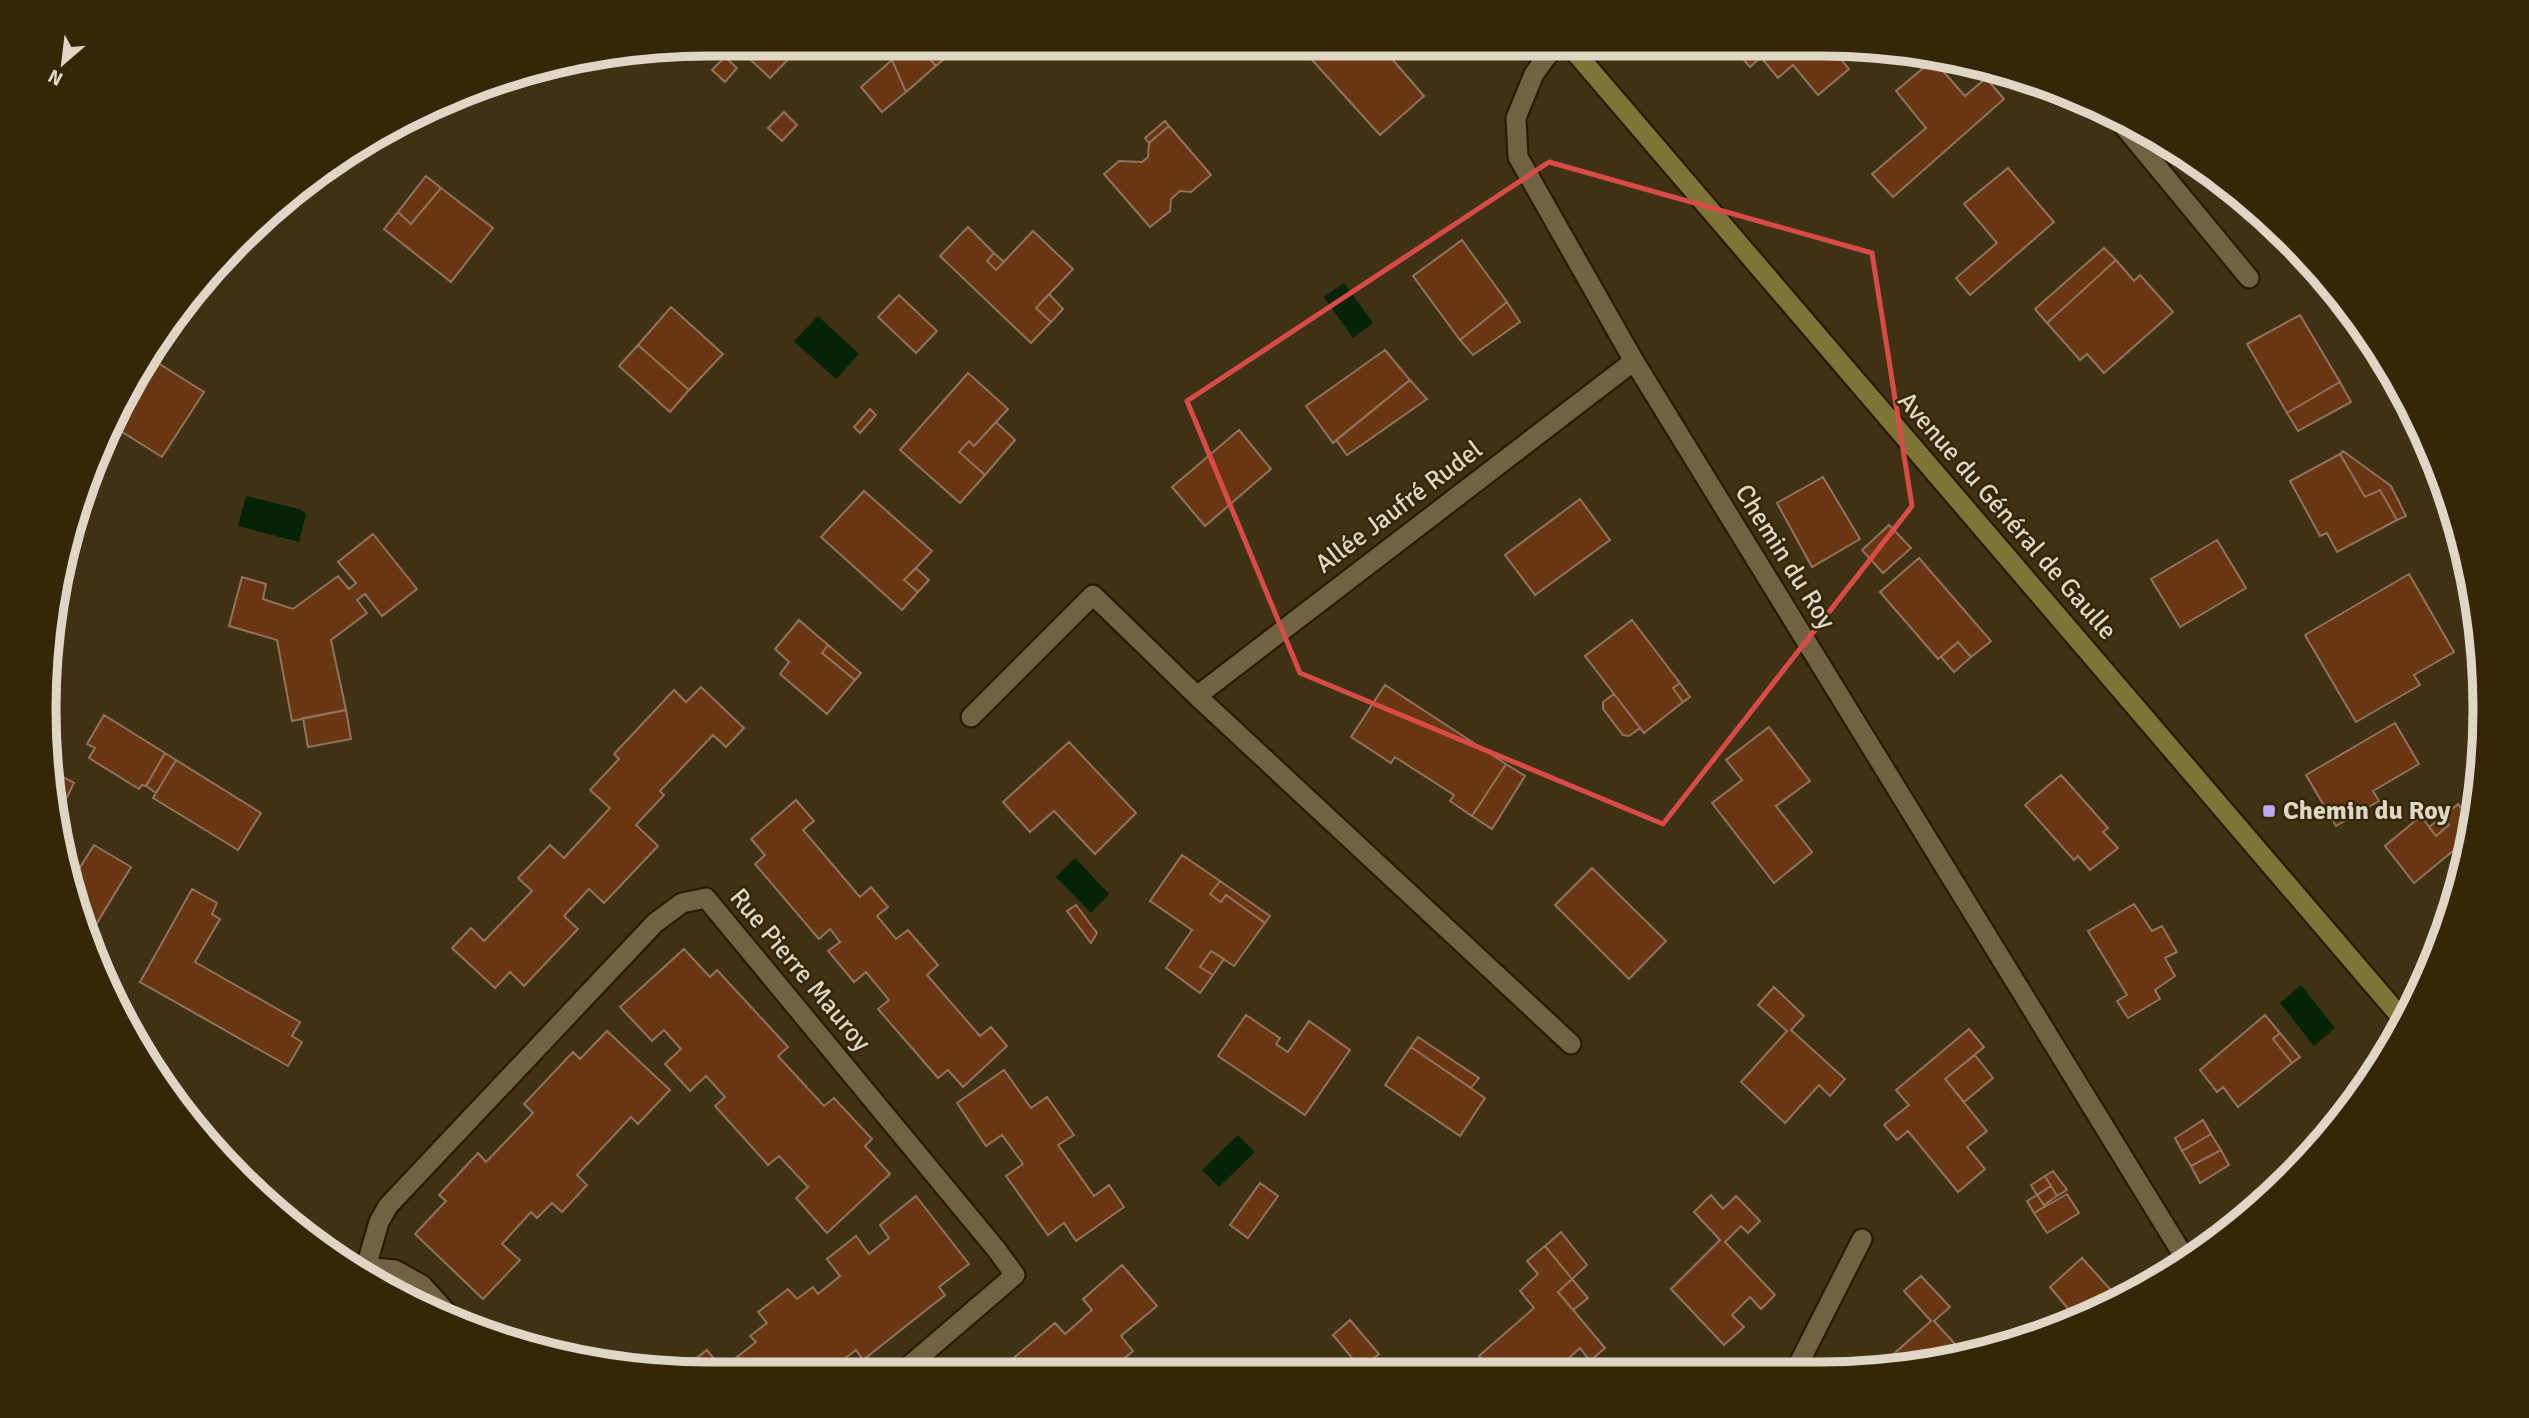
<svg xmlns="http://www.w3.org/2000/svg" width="2529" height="1418" font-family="Signika,sans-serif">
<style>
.water{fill:#052306}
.building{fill:#683711;stroke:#92725e;stroke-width:2}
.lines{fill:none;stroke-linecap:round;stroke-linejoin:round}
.minor-casing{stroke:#251800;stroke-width:23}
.secondary-casing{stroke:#251800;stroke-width:23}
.minor{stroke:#726244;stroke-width:19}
.secondary{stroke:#7d7538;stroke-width:19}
.marked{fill:none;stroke:#d84b47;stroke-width:5;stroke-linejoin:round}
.poi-dot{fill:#bcaaf5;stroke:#342708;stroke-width:2.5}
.labels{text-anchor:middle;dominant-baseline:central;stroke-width:5;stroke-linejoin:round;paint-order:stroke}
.street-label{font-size:26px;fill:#dfd6c5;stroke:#342708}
.poi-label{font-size:26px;font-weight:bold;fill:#dfd6c5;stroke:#342708;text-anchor:start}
.rim{fill:none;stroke:#dfd6c5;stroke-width:9}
</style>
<rect width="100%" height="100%" fill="#3f3113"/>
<path class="water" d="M1344,283L1373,323L1353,338L1324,297Z
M818,316L859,354L836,379L794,341Z
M246,496L302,510L306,514L299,542L238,526Z
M1075,858L1109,894L1091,913L1056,877Z
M2301,985L2335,1028L2314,1046L2280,1003Z
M1238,1135L1255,1152L1219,1187L1202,1170Z"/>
<path class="building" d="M734,44H803L770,78Z
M911,44H917L936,66L906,92L892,60Z
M917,44H961L936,66Z
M1311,44L1383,45L1388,50L1386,52L1424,96L1380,135L1304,51Z
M1731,45H1751L1761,57L1750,67Z
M1751,45H1829L1849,69L1818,95L1793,65L1778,78Z
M725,57L737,68L725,82L712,70Z
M892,60L906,92L882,112L861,87Z
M1933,60L1965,96L1986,78L2004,99L1893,197L1872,174L1926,128L1896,91Z
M784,112L797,125L782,141L768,128Z
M1165,121L1169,126L1149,143L1145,138Z
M1169,126L1211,175L1191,192L1180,191L1171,199L1170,211L1150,227L1104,174L1119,161L1142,162L1148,157L1149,143Z
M2008,168L2054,222L1970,295L1956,278L1997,243L1964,204Z
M426,176L441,188L411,224L398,212Z
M441,188L493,228L451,282L384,229L398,212L411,224Z
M968,227L994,253L987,261L996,270L1033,231L1073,269L1036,308L1051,322L1031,343L940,256Z
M1462,240L1507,302L1460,340L1413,276Z
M2104,248L2116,260L2047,323L2035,309Z
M994,253L1004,262L996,270L987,261Z
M2116,260L2134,281L2140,275L2173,312L2104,373L2087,354L2080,360L2047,323Z
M1049,294L1063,309L1051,322L1036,308Z
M899,295L937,331L916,353L878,317Z
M1507,302L1520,322L1473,355L1460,340Z
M671,307L723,354L689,390L638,345Z
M2300,315L2340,382L2287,413L2247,344Z
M638,345L689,390L670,412L619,366Z
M1385,350L1410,380L1333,443L1306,406Z
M150,358L204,392L162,457L116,428L141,372Z
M968,373L1008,409L974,446L969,441L959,452L985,475L960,503L900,450Z
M1410,380L1427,399L1347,455L1336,440Z
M2340,382L2351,402L2298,431L2287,413Z
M870,409L876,415L860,433L854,427Z
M996,422L1015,440L985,475L959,452L969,441L974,446Z
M1239,430L1271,469L1205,526L1172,487Z
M2343,451L2391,486L2406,516L2397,520L2380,490L2365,497L2340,454Z
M2340,454L2365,497L2380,490L2397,520L2337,552L2327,533L2320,536L2290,481Z
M1823,477L1860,539L1812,567L1777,503Z
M864,491L932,551L904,580L918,592L902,610L821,537Z
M1580,499L1610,540L1535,595L1505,555Z
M1889,525L1911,548L1883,573L1862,550Z
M373,534L417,589L382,616L365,594L357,600L367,613L331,640L346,710L292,721L277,640L229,626L242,577L266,584L263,599L293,609L338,576L349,589L356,583L338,562Z
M2217,540L2246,588L2180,627L2151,579Z
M1919,558L1991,641L1971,657L1958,642L1938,659L1880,592Z
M916,568L929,580L918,592L904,580Z
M2409,574L2454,652L2414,675L2420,685L2356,722L2305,635Z
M799,620L828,645L822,653L855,680L827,714L780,674L789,662L775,649Z
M1632,620L1680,683L1673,688L1683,702L1644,733L1585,656Z
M1958,642L1971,657L1954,672L1941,657Z
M828,645L861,673L855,680L822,653Z
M1680,683L1690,697L1683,702L1673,688Z
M1385,685L1506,764L1472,816L1450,801L1454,795L1395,757L1391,763L1351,737Z
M701,687L744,728L726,747L713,735L660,791L664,795L636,825L658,846L604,903L589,889L564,916L578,929L524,986L510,972L495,988L452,948L471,928L484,941L532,891L518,878L550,845L564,858L610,808L590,790L619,759L614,754L674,690L686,702Z
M1614,694L1640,728L1629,736L1623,735L1603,709V702Z
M346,710L351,739L308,747L303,718Z
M104,715L165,753L146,786L142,785L139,789L89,758L95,748L87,744Z
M2395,723L2419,764L2373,791L2379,801L2336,826L2306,775Z
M1769,727L1810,781L1776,806L1812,852L1774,883L1712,803L1742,780L1726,760Z
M1069,742L1136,813L1095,854L1054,811L1030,832L1003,802Z
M165,753L176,760L156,793L146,786Z
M176,760L261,813L238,850L153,798Z
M1506,764L1525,776L1492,829L1472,816Z
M49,769L74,783L65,801L55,795Z
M2061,775L2108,828L2103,832L2118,848L2090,870L2078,856L2074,860L2025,805Z
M796,800L814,821L803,830L860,897L871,887L888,907L877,916L896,939L908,930L938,965L927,975L980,1036L991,1027L1007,1046L963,1087L948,1070L938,1078L878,1009L889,1000L866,972L854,982L828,951L840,942L830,929L819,939L755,864L765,855L751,839Z
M2458,804L2473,822L2470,837L2414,883L2385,846L2421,816L2436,836L2449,825L2443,817Z
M2443,817L2449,825L2436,836L2429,827Z
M94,845L131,867L92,931L86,927L74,877Z
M1182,855L1220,881L1210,894L1221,902L1226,895L1265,923L1234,966L1211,951L1200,967L1213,975L1200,993L1166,968L1192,930L1150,901Z
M1592,868L1666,941L1629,979L1555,905Z
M1220,881L1270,916L1265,923L1226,895L1221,902L1210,894Z
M192,889L217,903L212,914L220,919L195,962L300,1022L292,1036L302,1042L288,1066L140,982Z
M2134,904L2152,931L2162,926L2177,952L2165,958L2175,976L2155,990L2160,999L2128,1018L2117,1001L2127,995L2088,931Z
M1076,905L1097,933L1091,943L1067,911Z
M684,949L710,977L717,970L788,1047L778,1056L824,1106L834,1098L872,1139L865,1146L890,1174L827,1233L796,1198L808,1187L779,1156L768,1165L715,1106L725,1097L706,1076L690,1091L665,1064L681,1049L664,1030L652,1041L620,1007Z
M1211,951L1224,959L1213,975L1200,967Z
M1774,987L1804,1016L1791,1030L1845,1079L1830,1096L1819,1085L1785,1123L1741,1082L1787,1031L1758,1005Z
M1246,1015L1280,1038L1276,1044L1288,1052L1309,1021L1350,1050L1305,1115L1218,1056Z
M2265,1015L2280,1033L2273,1039L2292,1063L2238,1107L2223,1087L2217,1092L2200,1070Z
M1969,1029L1984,1047L1945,1079L1987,1131L1967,1147L1985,1169L1958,1192L1908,1131L1897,1140L1884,1125L1909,1105L1896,1090Z
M607,1031L670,1090L638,1124L631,1117L577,1175L587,1185L562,1212L552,1203L537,1218L531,1212L502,1244L520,1260L483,1299L415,1234L446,1201L439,1195L478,1153L486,1162L533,1113L524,1104L573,1052L580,1059Z
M2280,1033L2300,1057L2292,1063L2273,1039Z
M1418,1037L1479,1078L1471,1088L1411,1047Z
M1411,1047L1485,1098L1460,1136L1385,1085Z
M1975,1055L1993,1078L1964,1102L1945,1079Z
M1004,1070L1031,1108L1047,1097L1074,1135L1058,1145L1094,1196L1109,1185L1124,1207L1076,1241L1064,1223L1048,1235L1006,1176L1023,1164L1002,1135L986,1146L957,1103Z
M2203,1120L2211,1134L2182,1151L2175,1138Z
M2211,1134L2221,1150L2191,1166L2182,1151Z
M2221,1150L2229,1165L2200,1183L2191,1166Z
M2053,1171L2067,1190L2057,1196L2045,1176Z
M2045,1176L2051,1186L2037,1195L2031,1185Z
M1260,1183L1278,1196L1248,1238L1230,1225Z
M2051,1186L2057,1196L2044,1205L2037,1195Z
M2067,1194L2079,1213L2047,1233L2034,1213Z
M1711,1195L1723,1209L1736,1196L1760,1221L1748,1233L1741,1226L1725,1242L1775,1295L1761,1309L1750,1297L1732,1315L1744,1327L1724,1345L1671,1289L1720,1240L1694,1212Z
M2037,1195L2045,1206L2034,1213L2027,1201Z
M916,1196L969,1264L939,1287L945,1295L863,1360L856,1350L827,1372L677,1373L707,1350L722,1369L756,1342L750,1336L767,1323L758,1312L788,1289L797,1299L813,1287L818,1294L840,1276L827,1259L856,1236L869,1254L889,1238L880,1225Z
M1561,1232L1587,1265L1572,1279L1545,1246Z
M1545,1246L1572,1279L1558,1292L1605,1348L1590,1361L1580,1348L1560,1366L1564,1370H1490L1479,1356L1534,1308L1520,1291L1538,1274L1527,1261Z
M2082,1258L2118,1298L2072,1320L2075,1317L2050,1287Z
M1122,1265L1157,1306L1121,1336L1133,1351L1109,1371L997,1372L1055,1323L1065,1334L1092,1310L1083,1299Z
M1921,1276L1950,1307L1934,1321L1965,1355L1906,1369H1884L1881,1365L1931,1321L1904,1291Z
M1572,1279L1588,1298L1573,1310L1558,1292Z
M1350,1320L1379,1354L1365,1365L1370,1370H1352L1358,1365L1333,1335Z"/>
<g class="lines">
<defs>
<path id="minor" d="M1555,45L1534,74L1516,118L1518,157L1634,361L2188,1263
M2117,118L2249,278
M971,717L1093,595L1197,696
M1571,1044L1197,696L1634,361
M354,1266L395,1270L422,1285L450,1316
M366,1267L379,1222L388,1206L655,923L682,903L706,898L996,1249L1015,1275L902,1372
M1796,1369L1862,1239"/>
<path id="secondary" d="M1569,45L2405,1022"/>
</defs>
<use href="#minor" class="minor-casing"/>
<use href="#secondary" class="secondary-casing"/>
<use href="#minor" class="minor"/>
<use href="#secondary" class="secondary"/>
</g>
<path class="marked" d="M1549,162L1872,253L1912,506L1663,824L1300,673L1187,401Z"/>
<rect class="poi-dot" x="2262" y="804" width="14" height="14" rx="3.5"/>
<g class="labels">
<g class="street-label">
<text transform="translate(1399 507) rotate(-37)">Allée Jaufré Rudel</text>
<text transform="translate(2007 516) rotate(49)">Avenue du Général de Gaulle</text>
<text transform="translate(1785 557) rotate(58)">Chemin du Roy</text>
<text transform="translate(800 970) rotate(50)">Rue Pierre Mauroy</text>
</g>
<g class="poi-label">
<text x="2283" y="811">Chemin du Roy</text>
</g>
</g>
<path d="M0 0H2529V1418H0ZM709 56H1820A653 653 0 0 1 2473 709V709A653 653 0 0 1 1820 1362H709A653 653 0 0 1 56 709V709A653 653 0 0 1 709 56Z" fill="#342708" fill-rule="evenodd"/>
<path class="rim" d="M709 56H1820A653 653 0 0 1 2473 709V709A653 653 0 0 1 1820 1362H709A653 653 0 0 1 56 709V709A653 653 0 0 1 709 56Z"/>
<g transform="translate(63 63) rotate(208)" stroke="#342708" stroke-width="5" paint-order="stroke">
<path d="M0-5L12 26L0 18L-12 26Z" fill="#dfd6c5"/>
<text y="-10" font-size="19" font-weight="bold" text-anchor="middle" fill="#dfd6c5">N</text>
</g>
</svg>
